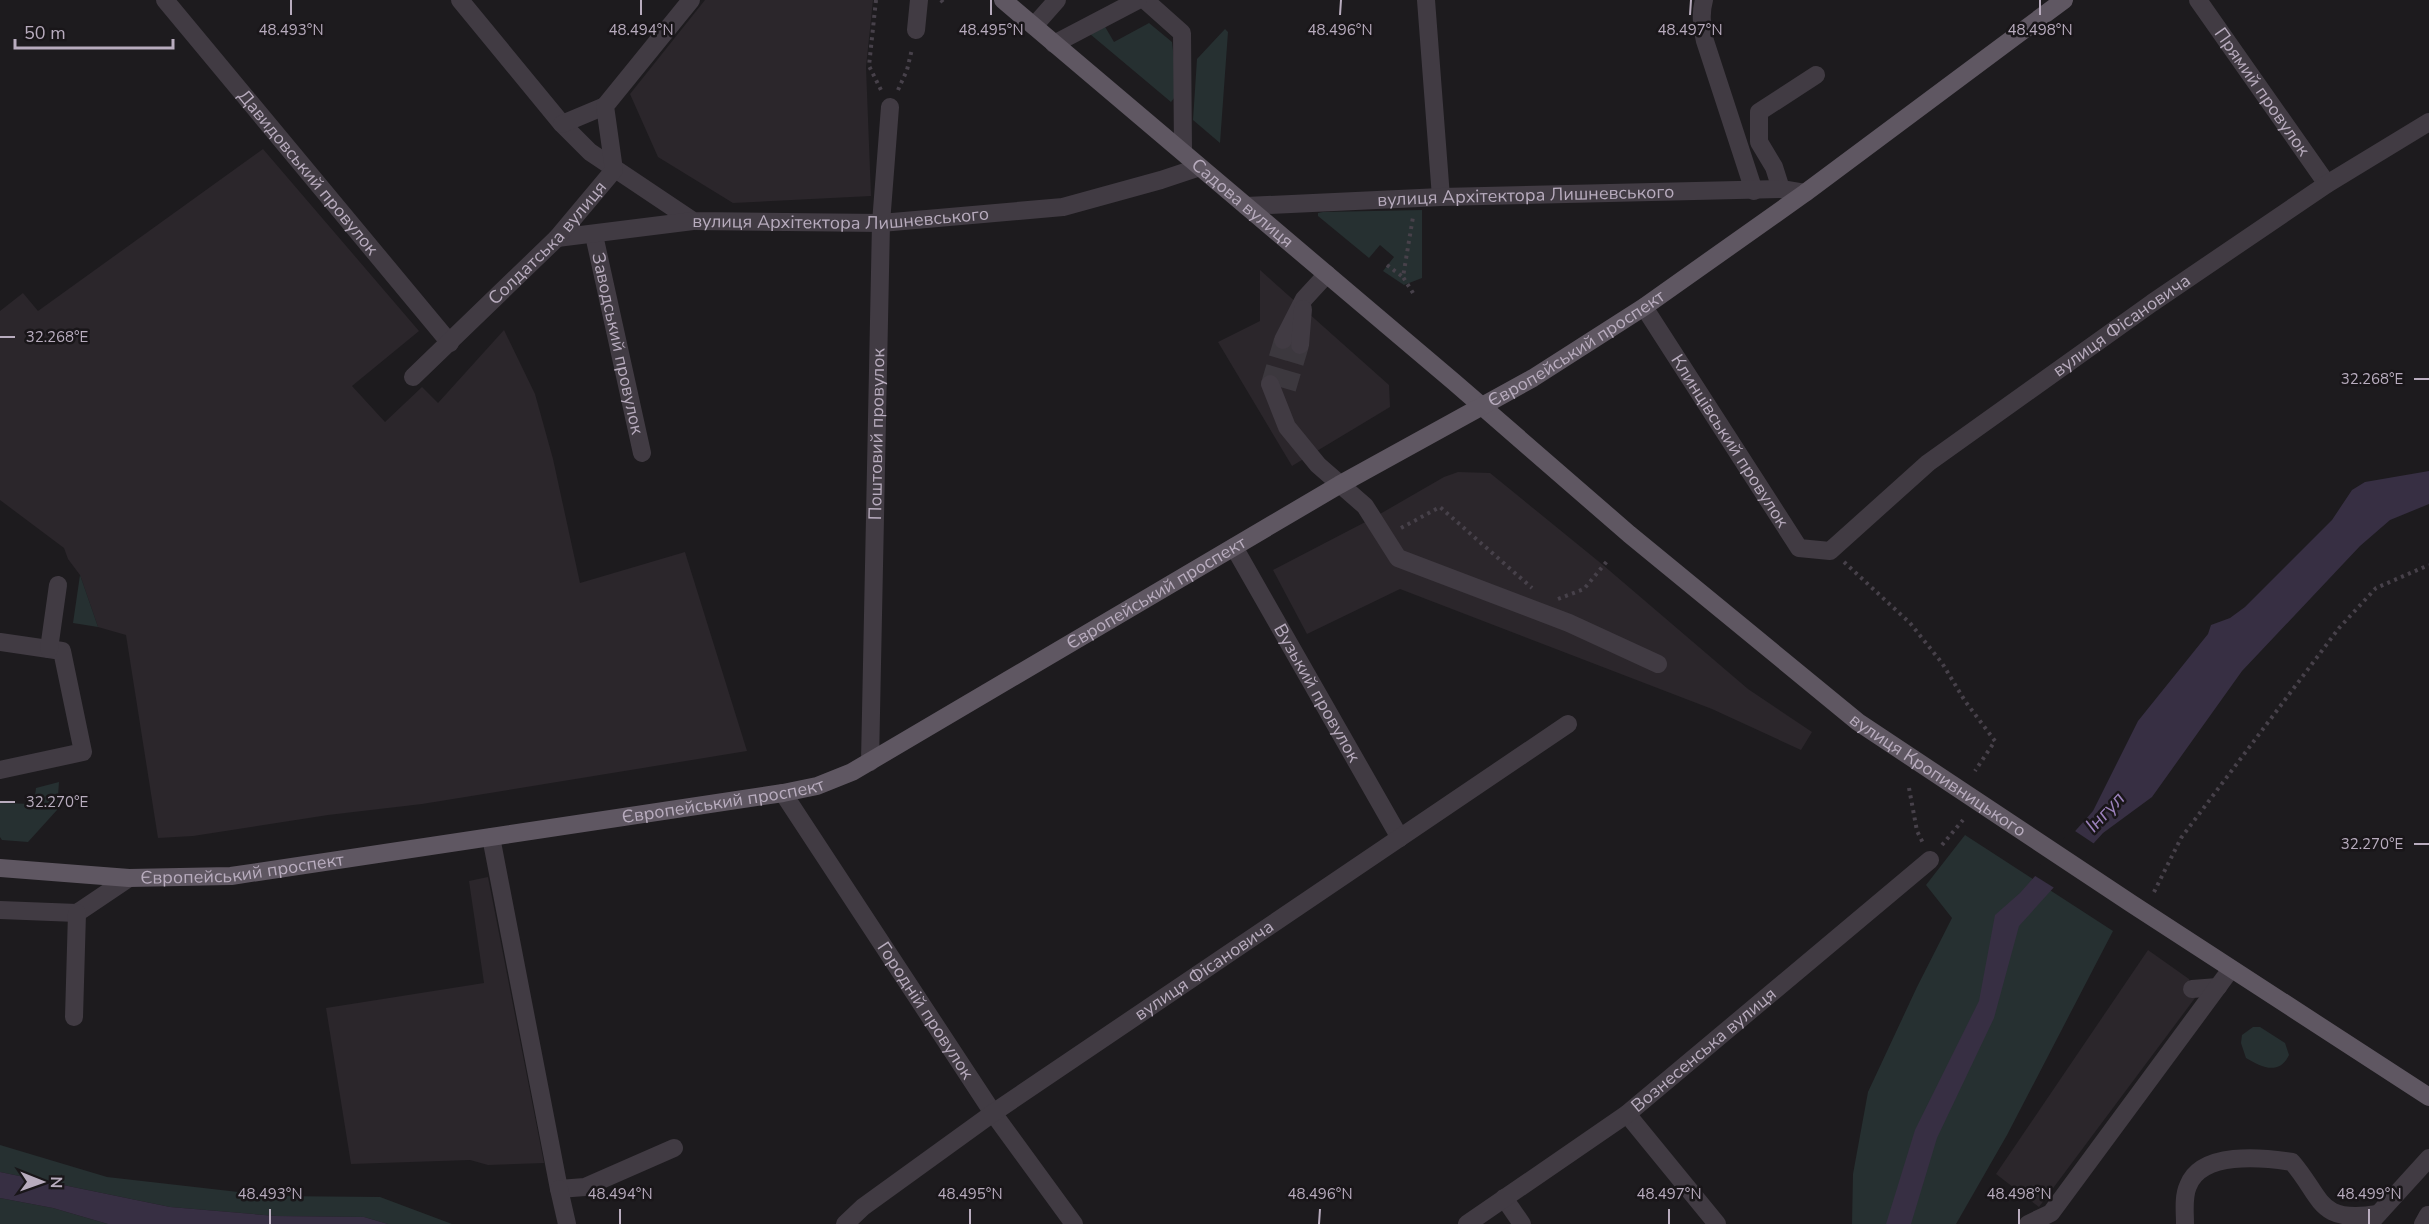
<svg xmlns="http://www.w3.org/2000/svg" width="2429" height="1224" font-family="'Nunito Sans',sans-serif">
<style>
.built{fill:#2b262b}
.green{fill:#263031}
.water{fill:#372f43}
.pier{fill:#1d1b1e}
.lines{fill:none;stroke-linecap:round;stroke-linejoin:round}
.minor-tunnel{stroke:#3c383e;stroke-width:18;stroke-dasharray:18 9;stroke-linecap:butt}
.path{stroke:#47414a;stroke-width:4;stroke-dasharray:3 4.5;stroke-linecap:butt}
.minor{stroke:#413b43;stroke-width:18}
.major{stroke:#5f5762;stroke-width:18}
.ticks{fill:none;stroke:#b8acbe;stroke-width:2}
.labels{text-anchor:middle;dominant-baseline:central;stroke-width:5;stroke-linejoin:round;paint-order:stroke}
.street-label{font-size:18px;fill:#b8acbe;stroke:#191619}
.water-label{font-size:20px;font-style:italic;fill:#9b81bb;stroke:#191619}
.ticks-label{font-size:15px;text-anchor:middle;fill:#b8acbe;stroke:#191619;stroke-width:5;stroke-linejoin:round;paint-order:stroke}
</style>
<rect width="100%" height="100%" fill="#1d1b1e"/>
<path class="built" d="M705,0H873L866,67L871,196L733,203L658,157L630,94Z
M263,149L419,331L352,386L385,422L422,387L438,403L504,330L535,394L553,459L580,583L685,552L747,751L422,804L328,815L193,836L158,838L126,635L98,627L80,575L68,559L64,548L0,500V311L23,293L38,311Z
M1260,270L1389,385L1390,407L1292,466L1218,342L1260,321Z
M1458,472L1490,473L1603,565L1748,689L1812,732L1801,750L1712,709L1400,589L1307,634L1273,570L1373,518L1444,477Z
M488,877L544,1163L488,1165L470,1160L351,1164L326,1008L484,983L469,881Z
M2148,950L2189,979L2195,998L2039,1207L1996,1174Z"/>
<path class="green" d="M1149,23L1172,42L1178,93L1171,102L1090,34L1104,25L1114,42Z
M1225,29L1228,32L1220,143L1193,120L1197,59Z
M1422,210V278L1404,285L1383,271L1394,257L1380,245L1369,258L1318,216V213L1323,212Z
M80,575L98,627L73,623Z
M59,782L57,810L28,842L2,840L0,837V803L34,804L36,788Z
M1965,835L2113,931L2007,1135L1956,1224H1852L1853,1174L1868,1092L1917,987L1952,918L1926,885Z
M2253,1027H2260L2285,1043L2289,1055C2279,1076 2261,1067 2246,1058L2241,1043L2242,1035Z
M0,1145L107,1177L274,1196L380,1197L452,1224H388L364,1217L276,1216L170,1207L0,1172Z
M0,1198L53,1208L108,1224H0Z"/>
<path class="water" d="M2429,471V504L2390,520L2360,546L2242,671L2152,797L2103,833L2019,926L1994,1018L1937,1138L1911,1224H1886L1915,1130L1979,1001L1995,915L2020,893L2093,811L2138,721L2208,634L2211,625L2230,618L2245,607L2332,520L2352,490L2365,482Z
M0,1172L170,1207L276,1216L364,1217L388,1224H108L53,1208L0,1198Z"/>
<path class="pier" d="M2072,829L2096,845L2056,889L2032,874Z"/>
<g class="lines">
<path class="minor-tunnel" d="M1270,384L1283,340
M1287,389L1300,345"/>
<path class="path" d="M876,0L869,66L882,92
M941,0L945,5
M898,90L907,70L912,49
M1387,265L1403,277
M1413,293L1403,277L1413,217
M1401,528L1440,507L1532,588
M1844,562L1910,623L1942,663L1965,701L1995,741L1975,771
M1558,599L1584,589L1608,560
M1909,788L1917,831L1923,843
M1942,845L1963,820
M2154,892L2181,838L2339,628L2376,588L2429,565"/>
<g class="minor">
<path id="s1" d="M165,0L450,343"/>
<path id="s2" d="M460,0L562,124L590,152L693,221L881,223L1063,207L1161,180L1200,167"/>
<path d="M1145,0L1182,33L1183,151"/>
<path d="M1426,0L1441,197"/>
<path d="M1704,0C1700,14 1702,27 1705,41L1754,191"/>
<path id="s3" d="M2198,0L2327,184"/>
<path d="M1034,26L1057,0"/>
<path d="M916,30L919,0"/>
<path d="M1054,44L1138,0"/>
<path d="M562,124L605,106"/>
<path d="M1781,189L1774,167L1759,142V112L1816,75"/>
<path id="s4" d="M1246,206L1441,197L1781,189L1805,193"/>
<path id="s5" d="M594,235L642,453"/>
<path d="M557,238L693,221"/>
<path id="s6" d="M1644,307L1799,548L1830,551L1928,463L2152,303L2327,184L2429,122"/>
<path d="M1283,340L1304,299L1327,274"/>
<path d="M1300,345L1303,309"/>
<path id="s7" d="M413,377L557,238L614,170L605,106L691,0"/>
<path d="M1270,384L1287,427L1318,465L1365,506L1398,558L1569,623L1658,664"/>
<path id="s8" d="M1234,547L1400,838"/>
<path d="M0,642L62,651L83,752L0,770"/>
<path d="M49,649L58,585"/>
<path id="s9" d="M870,762L881,223L890,107"/>
<path id="s10" d="M783,793L993,1113L1074,1224"/>
<path d="M491,837L559,1189L585,1187L674,1148"/>
<path d="M0,910L77,913L129,878"/>
<path d="M2192,989L2218,987"/>
<path d="M74,1017L77,913"/>
<path d="M1627,1114L1717,1224"/>
<path d="M559,1189L567,1224"/>
<path d="M1504,1198L1522,1224"/>
<path d="M2370,1223L2429,1158"/>
<path id="s11" d="M845,1224L863,1207L993,1113L1568,724"/>
<path id="s12" d="M1467,1224L1627,1114L1930,860"/>
<path d="M2028,1224L2051,1213L2231,969"/>
<path d="M2185,1224C2185,1212 2183,1197 2188,1186C2201,1151 2262,1157 2292,1162C2323,1198 2317,1224 2378,1214"/>
<path d="M2423,1224L2428,1215"/>
</g>
<g class="major">
<path id="s13" d="M1003,0L1454,382L1629,534L1858,722L2132,904L2429,1097"/>
<path id="s14" d="M0,868L129,878L231,876L783,793L817,786L852,772L1339,485L1533,378L1644,307L1805,193L2064,0"/>
</g>
</g>
<path class="ticks" d="M291,15V0M641,15V0M991,15V0M1340,15L1341,0M1690,15L1691,0M2040,15V0M0,337H15M2414,379H2429M0,802H15M2414,844H2429M270,1224V1209M620,1224V1209M970,1224V1209M1319,1224L1320,1209M1669,1224V1209M2019,1224V1209M2369,1224V1209"/>
<g class="labels">
<g class="street-label">
<text stroke="none"><textPath href="#s3" startOffset="112">Прямий провулок</textPath></text>
<text stroke="none"><textPath href="#s1" startOffset="224">Давидовський провулок</textPath></text>
<text stroke="none"><textPath href="#s4" startOffset="280">вулиця Архітектора Лишневського</textPath></text>
<text stroke="none"><textPath href="#s13" startOffset="314">Садова вулиця</textPath></text>
<text stroke="none"><textPath href="#s2" startOffset="472">вулиця Архітектора Лишневського</textPath></text>
<text stroke="none"><textPath href="#s7" startOffset="190">Солдатська вулиця</textPath></text>
<text stroke="none"><textPath href="#s6" startOffset="687">вулиця Фісановича</textPath></text>
<text stroke="none"><textPath href="#s5" startOffset="111">Заводський провулок</textPath></text>
<text stroke="none"><textPath href="#s14" startOffset="1701">Європейський проспект</textPath></text>
<text stroke="none"><textPath href="#s9" startOffset="328">Поштовий провулок</textPath></text>
<text stroke="none"><textPath href="#s6" startOffset="159">Клинцівський провулок</textPath></text>
<text stroke="none"><textPath href="#s14" startOffset="1215">Європейський проспект</textPath></text>
<text stroke="none"><textPath href="#s8" startOffset="168">Вузький провулок</textPath></text>
<text stroke="none"><textPath href="#s13" startOffset="1215">вулиця Кропивницького</textPath></text>
<text stroke="none"><textPath href="#s14" startOffset="729">Європейський проспект</textPath></text>
<text stroke="none"><textPath href="#s14" startOffset="243">Європейський проспект</textPath></text>
<text stroke="none"><textPath href="#s11" startOffset="440">вулиця Фісановича</textPath></text>
<text stroke="none"><textPath href="#s10" startOffset="260">Городній провулок</textPath></text>
<text stroke="none"><textPath href="#s12" startOffset="294">Вознесенська вулиця</textPath></text>
</g>
<g class="water-label">
<text transform="translate(2105 812) rotate(-47)">Інгул</text>
</g>
</g>
<g class="ticks-label">
<text x="291" y="35">48.493°N</text>
<text x="641" y="35">48.494°N</text>
<text x="991" y="35">48.495°N</text>
<text x="1340" y="35">48.496°N</text>
<text x="1690" y="35">48.497°N</text>
<text x="2040" y="35">48.498°N</text>
<text x="57" y="342">32.268°E</text>
<text x="2372" y="384">32.268°E</text>
<text x="57" y="807">32.270°E</text>
<text x="2372" y="849">32.270°E</text>
<text x="270" y="1199">48.493°N</text>
<text x="620" y="1199">48.494°N</text>
<text x="970" y="1199">48.495°N</text>
<text x="1320" y="1199">48.496°N</text>
<text x="1669" y="1199">48.497°N</text>
<text x="2019" y="1199">48.498°N</text>
<text x="2369" y="1199">48.499°N</text>
</g>
<g transform="translate(42 1182) rotate(91)" stroke="#191619" stroke-width="4.5" paint-order="stroke">
<path d="M0-4.5L10 22L0 15L-10 22Z" fill="#b8acbe"/>
<text y="-9" font-size="16" font-weight="bold" text-anchor="middle" fill="#b8acbe">N</text>
</g>
<path d="M15 39v9h158v-9" fill="none" stroke="#b8acbe" stroke-width="3"/>
<text x="24" y="39" font-size="18" fill="#b8acbe" stroke="#191619" stroke-width="4.5" paint-order="stroke">50 m</text>
</svg>
